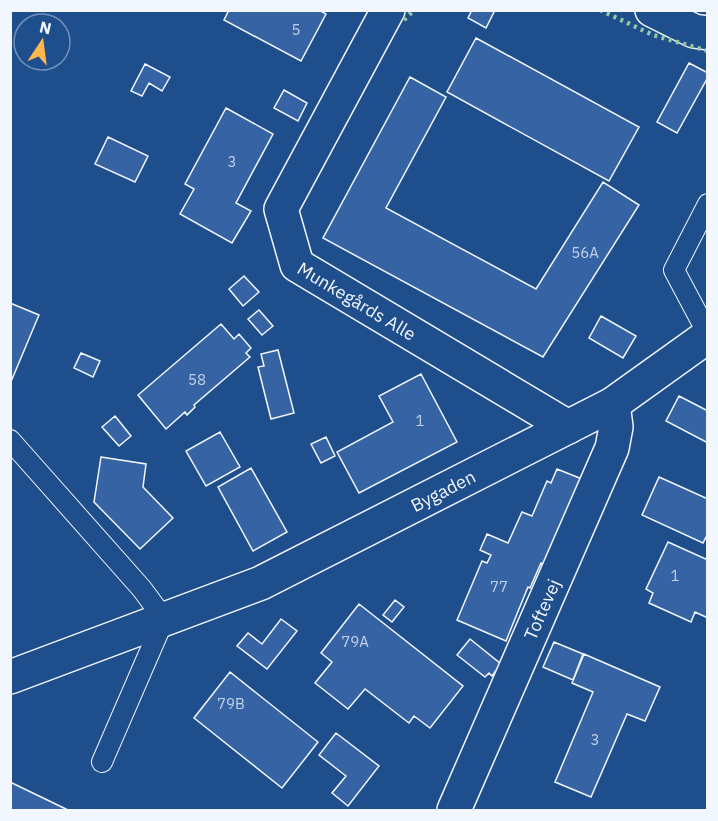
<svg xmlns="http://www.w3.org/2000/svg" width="718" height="821" font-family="'IBM Plex Sans',sans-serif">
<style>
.building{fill:#3563a3;stroke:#f2f6ff;stroke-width:1.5}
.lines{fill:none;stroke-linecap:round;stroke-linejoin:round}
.service-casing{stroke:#f2f6ff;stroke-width:22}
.minor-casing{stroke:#f2f6ff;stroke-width:36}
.service{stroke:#1f4e8c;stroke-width:20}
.minor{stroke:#1f4e8c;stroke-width:33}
.hedge{stroke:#97c8a6;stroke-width:4.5;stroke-dasharray:3 4.5;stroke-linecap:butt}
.labels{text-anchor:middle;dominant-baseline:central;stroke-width:4.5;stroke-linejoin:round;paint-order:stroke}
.number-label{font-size:15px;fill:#c3d1e8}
.street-label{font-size:18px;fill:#f2f6ff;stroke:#1f4e8c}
</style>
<rect width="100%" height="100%" fill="#1f4e8c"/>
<path class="building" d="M229,10H319L326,14L301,61L224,20Z
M472,10H495L486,28L468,18Z
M476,38L639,127L609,181L447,92Z
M689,63L708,73V77L677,133L657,122Z
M145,64L170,77L162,91L149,83L142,96L131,91Z
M410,77L446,97L386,208L536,289L603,182L639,205L543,357L323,238Z
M284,90L307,103L298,121L274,108Z
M226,108L273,134L236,203L251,211L232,243L180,214L194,189L185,184Z
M108,137L148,156L135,182L95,164Z
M244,276L259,292L243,306L229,289Z
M10,303L39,315L10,384Z
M259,310L273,326L262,335L248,319Z
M601,316L636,336L623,358L589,338Z
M221,324L234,339L239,334L251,348L246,353L250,357L194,405L195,407L187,415L185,412L166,429L138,395Z
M278,350L294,413L271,419L258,367L264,366L261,354Z
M81,353L100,361L93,377L74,368Z
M421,374L457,442L359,493L337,452L393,422L379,396Z
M679,396L708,411V443L666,421Z
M115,416L131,436L119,446L102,427Z
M220,432L240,467L206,486L186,451Z
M326,437L335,456L321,463L311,444Z
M101,457L146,464L143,487L173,518L140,549L94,502Z
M251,468L287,532L253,551L218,487Z
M557,469L582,479L543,564L541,563L530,588L528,587L506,641L457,620L482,561L487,563L491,555L480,550L487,534L508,543L522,512L532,516L547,481L551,483Z
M659,477L708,499V533L703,543L642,515Z
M668,542L708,560V618L695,612L691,622L649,603L653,593L646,589Z
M395,600L404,607L392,622L383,615Z
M359,604L463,686L430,728L414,716L409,723L365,689L348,709L315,683L332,662L321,653Z
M281,619L297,631L267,669L237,646L248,633L262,644Z
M470,639L501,664L492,676L489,673L485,677L457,655Z
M554,642L583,654L573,680L543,667Z
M584,654L660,687L645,721L627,714L591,797L555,782L593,692L572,683Z
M230,672L318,742L282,788L194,718Z
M336,733L379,766L348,806L332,793L346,776L319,755Z
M10,782L68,810H10Z"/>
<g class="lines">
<defs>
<path id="service" d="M708,204L674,270L708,334
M10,440L142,589L164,619L102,762"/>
<g id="minor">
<path id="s1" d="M388,10L281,209L297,265L568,427"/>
<path d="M652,10L694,31L708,33"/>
<path id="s2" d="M10,677L261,583L613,404L708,336"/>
<path id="s3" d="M454,810L612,448L616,427L613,404"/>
</g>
</defs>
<use href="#service" class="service-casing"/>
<use href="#minor" class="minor-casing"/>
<use href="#service" class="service"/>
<use href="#minor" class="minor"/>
<path class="hedge" d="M600,10L653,35L708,51
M404,20L414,10"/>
</g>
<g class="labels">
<g class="number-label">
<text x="296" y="29">5</text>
<text x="232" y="161">3</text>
<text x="585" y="252">56A</text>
<text x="197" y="379">58</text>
<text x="420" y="420">1</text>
<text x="675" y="575">1</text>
<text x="499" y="586">77</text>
<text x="355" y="641">79A</text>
<text x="231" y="703">79B</text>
<text x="595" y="739">3</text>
</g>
<g class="street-label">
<text stroke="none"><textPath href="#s1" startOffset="354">Munkegårds Alle</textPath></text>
<text stroke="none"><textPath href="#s2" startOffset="472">Bygaden</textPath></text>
<text stroke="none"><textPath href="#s3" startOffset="219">Toftevej</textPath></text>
</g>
</g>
<rect width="718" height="821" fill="none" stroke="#f2f6ff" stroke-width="24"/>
<g transform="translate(42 42) rotate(13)"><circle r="28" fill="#1f4e8c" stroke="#7391ba" stroke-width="1.5"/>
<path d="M0-4.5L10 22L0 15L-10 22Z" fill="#ffb74d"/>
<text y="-9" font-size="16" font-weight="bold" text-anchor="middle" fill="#f2f6ff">N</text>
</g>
</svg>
